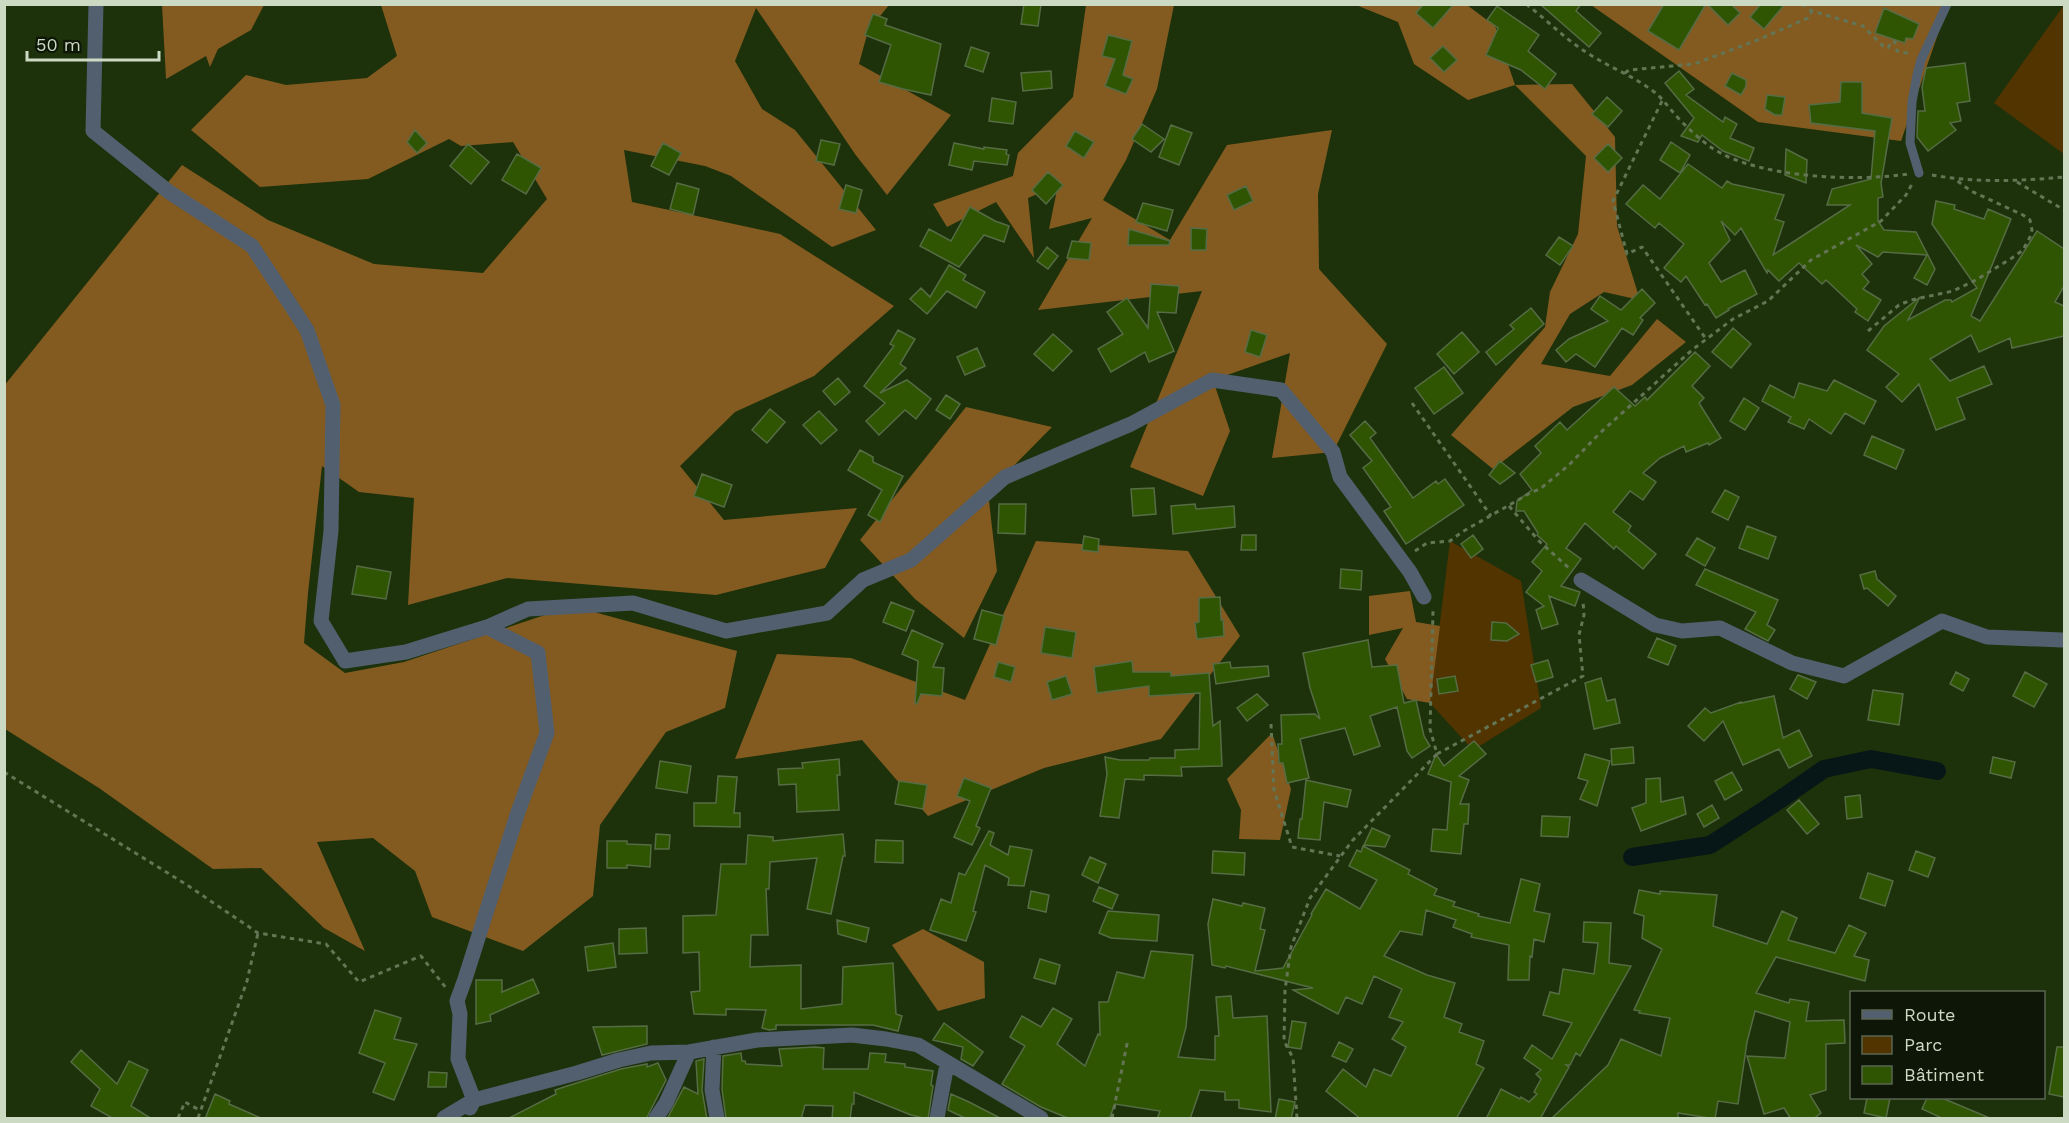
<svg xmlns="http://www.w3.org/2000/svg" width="2069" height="1123" font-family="'Work Sans',sans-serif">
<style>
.green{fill:#523400}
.forest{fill:#835b21}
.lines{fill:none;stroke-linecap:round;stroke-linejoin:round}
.canal{stroke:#071717;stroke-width:18}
.building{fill:#2f5502;stroke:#556c44;stroke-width:1.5}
.path{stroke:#637554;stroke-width:3;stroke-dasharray:4.5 4.5;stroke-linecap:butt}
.service{stroke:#525f6f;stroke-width:9}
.minor{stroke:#525f6f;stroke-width:15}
</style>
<rect width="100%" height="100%" fill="#1d320b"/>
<path class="green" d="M2064,5V154L1994,103Z
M1450,541L1521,581L1541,708L1473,750L1430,703Z"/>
<path class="forest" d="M162,5V4L264,5L251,30L218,49L210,67L206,56L166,79Z
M381,5H889L868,31L859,64L951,115L887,195L855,154L756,8L735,61L762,109L795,130L876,230L832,247L731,176L705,166L624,150L632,202L780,234L894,306L814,376L735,412L680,466L724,520L857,508L825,568L716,595L507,578L408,605L414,498L359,492L322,466L308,593L304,643L345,673L404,662L572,606L737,651L725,708L666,732L600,825L593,896L523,951L432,917L415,871L373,838L317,842L365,951L324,928L261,868L213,869L99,788L5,729L4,386L182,165L268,220L374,264L483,273L547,199L513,142L461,146L449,139L368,179L260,187L191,130L246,75L286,85L367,78L397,56Z
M1086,5H1174L1157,89L1126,160L1103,200L1170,240L1227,145L1332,130L1318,194L1319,269L1387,344L1333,452L1272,458L1290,353L1213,380L1230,431L1203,496L1130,467L1202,291L1038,310L1092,218L1049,229L1058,185L1028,198L1034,258L996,202L947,227L933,204L1013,176L1018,153L1073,97Z
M1356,5H1467L1495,26L1515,85L1572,84L1615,137L1617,226L1640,300L1604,292L1570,314L1541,364L1610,376L1657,319L1686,342L1632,385L1573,407L1493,469L1451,435L1545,327L1550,292L1578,234L1586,156L1515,85L1468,100L1414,64L1398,22Z
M1591,5H1948L1901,141L1758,122Z
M966,407L1052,427L988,492L997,571L964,638L915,599L860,540Z
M1036,541L1188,551L1240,636L1161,739L1044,768L928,816L862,740L735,759L777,654L851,658L965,700Z
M1410,591L1416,622L1440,626L1430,703L1407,699L1385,659L1403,628L1369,635V596Z
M1272,733L1291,789L1280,840L1239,839L1241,810L1227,779Z
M923,929L984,962L985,998L938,1011L892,945Z"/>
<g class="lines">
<path class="canal" d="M1632,857L1710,845L1772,805L1824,769L1871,759L1937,771"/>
</g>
<path class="building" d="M1024,4H1041L1038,26L1021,24Z
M1424,4H1454L1433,28L1416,13Z
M1540,4H1581L1576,11L1601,33L1589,47Z
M1664,4H1706L1679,50L1648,31Z
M1707,4H1731L1740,13L1728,25Z
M1761,4H1785L1764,29L1750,17Z
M1497,6L1539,35L1528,51L1556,74L1545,89L1521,70L1486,55L1498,28L1487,20Z
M1884,8L1919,24L1913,39L1906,38L1905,43L1875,33Z
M873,14L887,19L885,25L941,44L931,95L903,89L879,82L891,45L865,35Z
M1108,35L1132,41L1123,75L1133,79L1126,94L1105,86L1115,59L1102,56Z
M1443,46L1457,60L1444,72L1430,58Z
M971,47L989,53L983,72L965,66Z
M1965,63L1970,101L1957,103L1961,121L1950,123L1956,130L1928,151L1917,137L1918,111H1925L1922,87L1926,68Z
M1051,71L1052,88L1023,91L1021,73Z
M1679,71L1694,89L1686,95L1723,122L1725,117L1737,124L1730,138L1754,148L1749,161L1723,151L1702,135L1698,142L1681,136L1694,118L1665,83Z
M1732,73L1746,80V86L1741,95L1725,86Z
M1841,82H1862V113L1892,118L1881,183L1883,197L1878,198V221L1884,230L1916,232L1935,269L1927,285L1914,278L1927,255L1883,252L1878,257L1856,245L1872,264L1862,274L1869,282L1863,289L1881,300L1868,321L1855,312L1857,309L1826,280L1822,284L1799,263L1779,281L1768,270L1767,273L1741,228L1735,235L1721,221L1730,240L1709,263L1721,282L1745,270L1757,294L1728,309L1729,310L1716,318L1707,304L1705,305L1686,276L1681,282L1664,268L1684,244L1659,223L1655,228L1626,204L1643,185L1660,199L1688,164L1722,188L1727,181L1732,184L1784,195L1775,219L1784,222L1773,255L1850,205H1827L1832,189L1871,179L1875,131L1811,123L1809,105L1840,102Z
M1767,95L1785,97L1782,115H1775L1765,109Z
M1607,97L1622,111L1608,127L1592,114Z
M992,98L1016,102L1013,124L989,121Z
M1142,124L1164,139L1151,152L1132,139Z
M1171,125L1192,133L1179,165L1159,157Z
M415,130L427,143L417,153L407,142Z
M1075,131L1094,142L1084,158L1066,146Z
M821,140L840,144L834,165L816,161Z
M1671,142L1690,155L1680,173L1660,160Z
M663,143L681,153L669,175L651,166Z
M954,143L984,149V147L1007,150L1006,154L1009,155L1007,165L974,161L972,170L949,165Z
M468,144L489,162L471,184L450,166Z
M1608,144L1622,158L1608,172L1594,158Z
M1786,149L1807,160L1806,183L1785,175Z
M517,154L541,168L526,194L502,180Z
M1048,172L1063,185L1046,204L1032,190Z
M677,183L699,189L693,215L670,209Z
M846,185L862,190L856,213L839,209Z
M1246,186L1253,201L1234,210L1227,195Z
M1936,201L1955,205L1954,209L1984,219L1988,209L2011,219L1971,316L1980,321L2037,231L2064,249V286L2055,302L2064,306V336L2012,348L2010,338L1979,352L1971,335L1930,359L1950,381L1984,366L1992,384L1957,398L1965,419L1936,430L1919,384L1902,402L1886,387L1899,374L1867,350L1884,326L1920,297L1908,320L1945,300H1951L1952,302L1977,288L1932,224Z
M1143,203L1173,210L1167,231L1136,222Z
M970,207L995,221L1009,226L1004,242L984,235L959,267L920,246L929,229L951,241Z
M1191,228L1207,229L1206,250H1191Z
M1129,229L1170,241L1169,245H1128Z
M1559,237L1573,246L1560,265L1546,255Z
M1072,241L1091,243L1089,260L1067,258Z
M1047,247L1058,256L1048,269L1037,261Z
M949,265L966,275L963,280L985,292L976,308L947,291L927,314L910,299L921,288L930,297Z
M1151,284L1179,286L1176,313L1157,312L1174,351L1149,362L1145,352L1111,372L1098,349L1123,334L1107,312L1127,298L1148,328Z
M1642,289L1655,303L1640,318L1643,320L1633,335L1622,328L1595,367L1576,354L1566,362L1556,350L1569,339L1608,321L1591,309L1600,296L1621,310Z
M1531,308L1544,324L1496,365L1486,352L1514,329L1510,325Z
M1733,328L1751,344L1731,368L1712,352Z
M898,330L915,339L900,364L906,368L880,393L907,380L931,399L916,419L905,410L879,435L866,421L885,403L864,386L894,346L890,344Z
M1251,330L1267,335L1260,357L1245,352Z
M1462,332L1479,352L1454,374L1437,354Z
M1053,334L1072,351L1053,371L1034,354Z
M977,348L985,366L965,375L957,357Z
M1695,352L1710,366L1692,386L1704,398L1699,403L1721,438L1709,445L1708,443L1686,452L1684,446L1660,458L1643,473L1656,482L1643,500L1630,491L1613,512L1631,526L1628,531L1656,554L1643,569L1616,546L1614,549L1585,523L1566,548L1581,559L1561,586L1580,592L1575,606L1549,596L1558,624L1542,629L1536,610L1544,606L1526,592L1542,571L1532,562L1547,544L1537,535L1538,533L1524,511H1516L1517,501L1532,490L1520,474L1541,453L1535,446L1560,422L1567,430L1614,387L1635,406L1645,397L1647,400Z
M1444,367L1463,393L1434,414L1415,388Z
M838,378L850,392L835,405L823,391Z
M1834,380L1876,401L1864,424L1845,413L1831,434L1809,419L1804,429L1788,422L1791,417L1762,401L1770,385L1794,398L1799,383L1827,391Z
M946,395L960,404L950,419L936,410Z
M1744,398L1759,408L1745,430L1730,421Z
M770,409L785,422L767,443L752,430Z
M819,411L837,430L821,444L803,425Z
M1365,421L1376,433L1370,438L1413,498L1436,481L1438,484L1445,479L1464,505L1406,544L1384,511L1391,507L1363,468L1372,461L1350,435Z
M1872,436L1904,450L1896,469L1864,455Z
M860,450L873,457V462L903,476L880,522L868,515L882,490L848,470Z
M1500,461L1515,473L1500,484L1489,475Z
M702,474L732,485L724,507L694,496Z
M1154,488L1156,514L1133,516L1131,489Z
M1725,490L1739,497L1728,520L1712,512Z
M999,504H1026L1025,534L998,533Z
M1195,504L1196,509L1234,506L1235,527L1173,534L1171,506Z
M1747,526L1776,537L1768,559L1739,548Z
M1242,535H1256V550H1241Z
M1473,535L1483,549L1471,558L1461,544Z
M1084,536L1099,539L1098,552L1082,550Z
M1697,538L1715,548L1705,566L1686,555Z
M357,566L391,572L386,599L352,594Z
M1341,569L1362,571L1361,590L1340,588Z
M1705,569L1778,600L1767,625L1775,630L1768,641L1745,629L1756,612L1696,585Z
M1875,571L1877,579L1896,596L1888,606L1867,588L1864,589L1860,575Z
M1220,597L1221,620H1223L1224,636L1197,639L1195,623L1199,622V598Z
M891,602L914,611L906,631L883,622Z
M982,610L1004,616L996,645L974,639Z
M1492,622L1506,623L1519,634L1507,641L1491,640Z
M1045,627L1076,632L1072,658L1041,653Z
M912,630L943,644L933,667L944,668L942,696L921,694L917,704L915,703L918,661L902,654Z
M1657,638L1676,646L1668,665L1648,657Z
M1368,640L1372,667L1397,665L1404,703L1416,700L1424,736L1430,746L1412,758L1407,751L1397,707L1370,716L1380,746L1354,755L1345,728L1300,739L1309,778L1287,783L1283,763H1279L1278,744H1282L1281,715L1315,714L1320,719L1310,688L1303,653Z
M1548,660L1553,677L1536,682L1531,665Z
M1132,661L1133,672H1171V676L1209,673L1213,726L1220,721L1222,766L1181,767L1182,776L1144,775V780L1125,779L1119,818L1100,816L1107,774L1105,757L1120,760H1149L1150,758H1175V750L1199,749L1200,693L1149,696V686L1097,693L1094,667Z
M998,662L1015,667L1011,682L994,677Z
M1230,662L1231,668L1268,666L1269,676L1216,684L1213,664Z
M1956,672L1969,679L1963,691L1950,684Z
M2025,672L2047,684L2034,707L2013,696Z
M1798,675L1816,682L1807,699L1790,689Z
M1066,676L1072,694L1052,700L1047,682Z
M1455,676L1458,691L1439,694L1437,679Z
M1601,678L1607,701L1615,699L1620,723L1594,729L1585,683Z
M1873,690L1903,694L1899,725L1868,720Z
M1257,694L1268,705L1247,721L1237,708Z
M1774,696L1783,738L1799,730L1812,756L1789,768L1779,749L1743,765L1723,721L1704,741L1688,726L1705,708L1711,713L1741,702V703Z
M1474,741L1486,754L1459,776L1469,780L1460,804H1469L1468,824H1464L1461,854L1431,851L1433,829L1447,830L1451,782L1428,774L1436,754L1444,766Z
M1633,747L1634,763L1612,765L1611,749Z
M1585,754L1610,761L1597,806L1580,799L1588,781L1578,778Z
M1993,757L2015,762L2011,778L1990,773Z
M839,759L840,775H837L839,810L797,812L796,784L779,785L778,769L803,768L802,763Z
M660,761L691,766L687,793L656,788Z
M1732,772L1742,790L1725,800L1715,781Z
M718,776L737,777L734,813H740V827L694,826V803H716Z
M964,778L991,788L976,826L980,828L972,845L954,837L970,801L957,796Z
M1660,778L1661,802L1683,797L1686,814L1641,831L1632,808L1646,803V779Z
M1306,780L1351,790L1347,807L1324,802L1320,840L1298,838L1300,819H1302Z
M899,781L927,785L923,809L895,804Z
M1860,795L1862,817L1847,819L1845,797Z
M1799,800L1819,824L1807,834L1787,810Z
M1712,805L1719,818L1704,827L1697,814Z
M1542,816L1570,817L1568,837L1541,836Z
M1372,828L1390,836L1385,847L1364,845Z
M989,831L994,833L990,845L1008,855L1010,846L1032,850L1024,886L1008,885L1009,878L985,865L973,911L976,912L966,941L930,930L941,899L951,903L959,873L965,875Z
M656,834L670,835L669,849H655Z
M843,834L845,856H843L831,914L807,909L817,858L770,862L769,889H766L768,935H751L750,967L801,965V1009L842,1004L843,967L893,963L896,1014L902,1016L898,1031L873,1025H776V1029L769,1030L762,1028L766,1010L726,1009V1015L694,1014L691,992L700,991L699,952L683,953V916L716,915L721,864H746L748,835L773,837V841Z
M876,840L903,841V863L875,862Z
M607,841H627V844L651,845L650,867L627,865V868H607Z
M1363,846L1410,870L1408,874L1437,889L1434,895L1455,902L1453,906L1479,914L1478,916L1510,923L1521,879L1540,884L1534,911L1550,914L1544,942L1534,939L1532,957L1530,956L1529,980H1508L1509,945L1471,937L1472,934L1453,927L1456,920L1426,910L1422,935L1400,931L1384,956L1427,975L1455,983L1444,1017L1462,1024L1459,1032L1484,1041L1476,1064L1484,1068L1456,1119H1361L1326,1091L1343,1069L1366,1087L1374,1069L1391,1076L1406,1047L1392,1039L1403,1022L1389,1017L1402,989L1374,976L1362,1004L1346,997L1338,1014L1293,990L1313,988L1226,966L1225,968L1212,965L1208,924L1213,899L1242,906L1243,903L1265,908L1260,929L1265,930L1255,971L1283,968L1312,915L1311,914L1326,889L1360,909L1377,880L1349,866L1357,850L1361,852Z
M1213,851L1245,853L1244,875L1212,873Z
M1916,851L1935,858L1928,877L1909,870Z
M1090,857L1106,864L1098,883L1082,875Z
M1868,873L1893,881L1885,906L1860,898Z
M1099,887L1118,895L1112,909L1093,901Z
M1639,890L1660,894V891L1717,895L1713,926L1767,944L1782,911L1797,918L1788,940L1835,953L1849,925L1866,933L1854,956L1869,960L1865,981L1776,957L1756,993L1789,1003L1790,999L1809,1002L1806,1021L1844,1020L1845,1043L1826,1044V1090L1810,1095L1821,1113L1813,1119H1791L1784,1108L1764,1114L1747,1056L1785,1058L1790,1022L1755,1011L1747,1042L1738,1104L1718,1101L1715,1119L1678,1113V1119H1551L1608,1065L1621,1039L1661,1056L1670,1018L1639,1013L1640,1011L1634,1010L1662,949L1642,938L1644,916L1634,913Z
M1031,891L1049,895L1046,912L1028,908Z
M1108,911L1159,915L1157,941L1111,938L1099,933Z
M837,920L869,928L866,942L838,934Z
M1584,922L1611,923L1609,963L1631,966L1580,1056L1576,1053L1570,1065H1566L1569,1067L1540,1119H1486L1501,1089L1520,1099L1521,1097L1529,1102L1537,1094L1534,1092L1541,1079L1536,1074L1541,1070L1524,1058L1532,1045L1552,1059L1572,1023L1543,1015L1550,992L1559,994L1563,969L1594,974L1598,943L1583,942Z
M646,928L647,953L619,954V929Z
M613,943L616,967L588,971L585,947Z
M1151,951L1193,955L1186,1027L1178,1057L1215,1060V1036H1219L1216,997L1231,996L1233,1018L1267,1016L1271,1112L1239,1108V1100H1225V1092L1200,1090L1190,1119H1157L1160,1111L1115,1104L1109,1119H1070L1041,1107L1002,1084L1025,1046L1010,1037L1022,1016L1041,1027L1053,1008L1072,1019L1057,1044L1085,1066L1098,1034L1100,1035L1099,1002H1108L1117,972L1144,978Z
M1040,959L1060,965L1055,984L1034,978Z
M533,979L539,993L490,1015L491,1021L476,1024V980H502V992Z
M375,1010L401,1018L394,1039L417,1044L394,1100L373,1092L385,1063L359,1053Z
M1292,1021L1306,1023L1301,1049L1288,1047Z
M944,1023L983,1052L973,1066L961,1059L963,1047L933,1040Z
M647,1026V1044L602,1055L593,1027Z
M1339,1042L1353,1049L1346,1062L1332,1056Z
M815,1047L824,1048L823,1069H868L870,1053L886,1054L885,1062L905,1064V1067L933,1071L931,1085L933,1086L928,1119L911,1115L854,1092V1104H852L850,1119H832L833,1106L805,1105L801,1119H726L722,1089L723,1056L741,1053L742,1061H745L746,1064L782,1066L779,1049Z
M2057,1047H2064V1097L2049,1094Z
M81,1050L117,1084L129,1061L148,1070L131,1106L152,1119H114L91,1106L100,1089L71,1062Z
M704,1059L702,1090L707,1119H667L684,1087L698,1094L696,1061Z
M658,1063L666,1080L646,1119H507L556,1094L555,1090L564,1087L621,1069L647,1064V1067Z
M429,1072L447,1073L446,1087H428Z
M215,1094L230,1101L229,1104L263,1119H205Z
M951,1094L969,1102L1002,1119H967L948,1110Z
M1867,1098H1890L1886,1118L1864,1113Z
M1927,1098H1942L1992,1119H1944L1922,1109Z
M1279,1099L1295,1102L1291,1119H1275Z"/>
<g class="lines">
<path class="path" d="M1526,4C1546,19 1565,39 1586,52C1608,67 1632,75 1653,91C1661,97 1666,104 1672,111C1683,124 1698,138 1712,148C1757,178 1856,182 1908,174
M1802,4L1812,11L1863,26L1883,46L1888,48L1892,41L1895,42L1897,51L1911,54
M1625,73L1629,70L1694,64L1755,41L1808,18L1816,4
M1662,101L1613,201L1627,254L1642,247L1706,339
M1932,175C1976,183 2020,181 2064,177
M2017,182L2064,210
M1868,331L1899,305L1911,300L1953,291L1976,280L2012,258L2023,250L2030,237L2032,230L2030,220L2023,215L1971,191L1956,180
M1412,403L1491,516
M1509,506L1539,541L1570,569
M1415,551L1427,543L1450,541L1462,532L1532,492L1540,489L1569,465L1600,433L1692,350L1733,319L1768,301L1811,260L1881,221L1906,195L1912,184
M1271,724L1274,790L1292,847L1340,856
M1437,754L1583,676L1579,635L1584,615L1583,601
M4,772L184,883L258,933L326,944L359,982L421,956L446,988
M178,1118L185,1102L201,1111
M198,1118L247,981L258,933
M1112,1118L1128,1039
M1297,1118L1293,1058L1284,1041L1285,990L1291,947L1310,898L1352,841L1437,754L1430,729L1433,611"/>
<path class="service" d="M1919,173L1910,143L1912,102L1917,75L1921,60L1947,4"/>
<path class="minor" d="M96,4L93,131L169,192L252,246L307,330L333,405L331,531L321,621L345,661L406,652L487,627L528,609L633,603L726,631L827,613L863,580L911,560L1005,477L1131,424L1212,380L1281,390L1333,452L1340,477L1410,572L1424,597
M1581,580L1655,625L1682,631L1720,628L1792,663L1844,676L1942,621L1987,637L2062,640
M714,1047L712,1090L717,1118
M470,1108L474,1100L458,1059L460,1014L457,1001L465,979L518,812L547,733L538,653L487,627
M444,1118L474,1100L577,1073L619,1060L651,1053L689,1052L757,1040L852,1035L886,1039L918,1045L1041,1118
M656,1118L666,1103L689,1052
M937,1118L947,1064"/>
</g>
<rect width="2069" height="1123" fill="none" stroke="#ccd9c3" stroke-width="12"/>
<rect x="1850" y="991" width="195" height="108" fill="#0e1707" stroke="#5a6552" stroke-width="1.5"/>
<rect x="1862" y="1010" width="30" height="9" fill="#525f6f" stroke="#5a6552" stroke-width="1.5"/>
<text x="1904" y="1021" font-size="18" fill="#ccd9c3">Route</text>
<rect x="1862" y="1036" width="30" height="18" fill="#523400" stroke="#5a6552" stroke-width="1.5"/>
<text x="1904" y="1051" font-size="18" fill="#ccd9c3">Parc</text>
<rect x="1862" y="1066" width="30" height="18" fill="#2f5502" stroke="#5a6552" stroke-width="1.5"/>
<text x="1904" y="1081" font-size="18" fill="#ccd9c3">Bâtiment</text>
<path d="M27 51v9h132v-9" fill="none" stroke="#ccd9c3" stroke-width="3"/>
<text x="36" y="51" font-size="18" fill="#ccd9c3" stroke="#0e1707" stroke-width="4.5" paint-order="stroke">50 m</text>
</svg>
